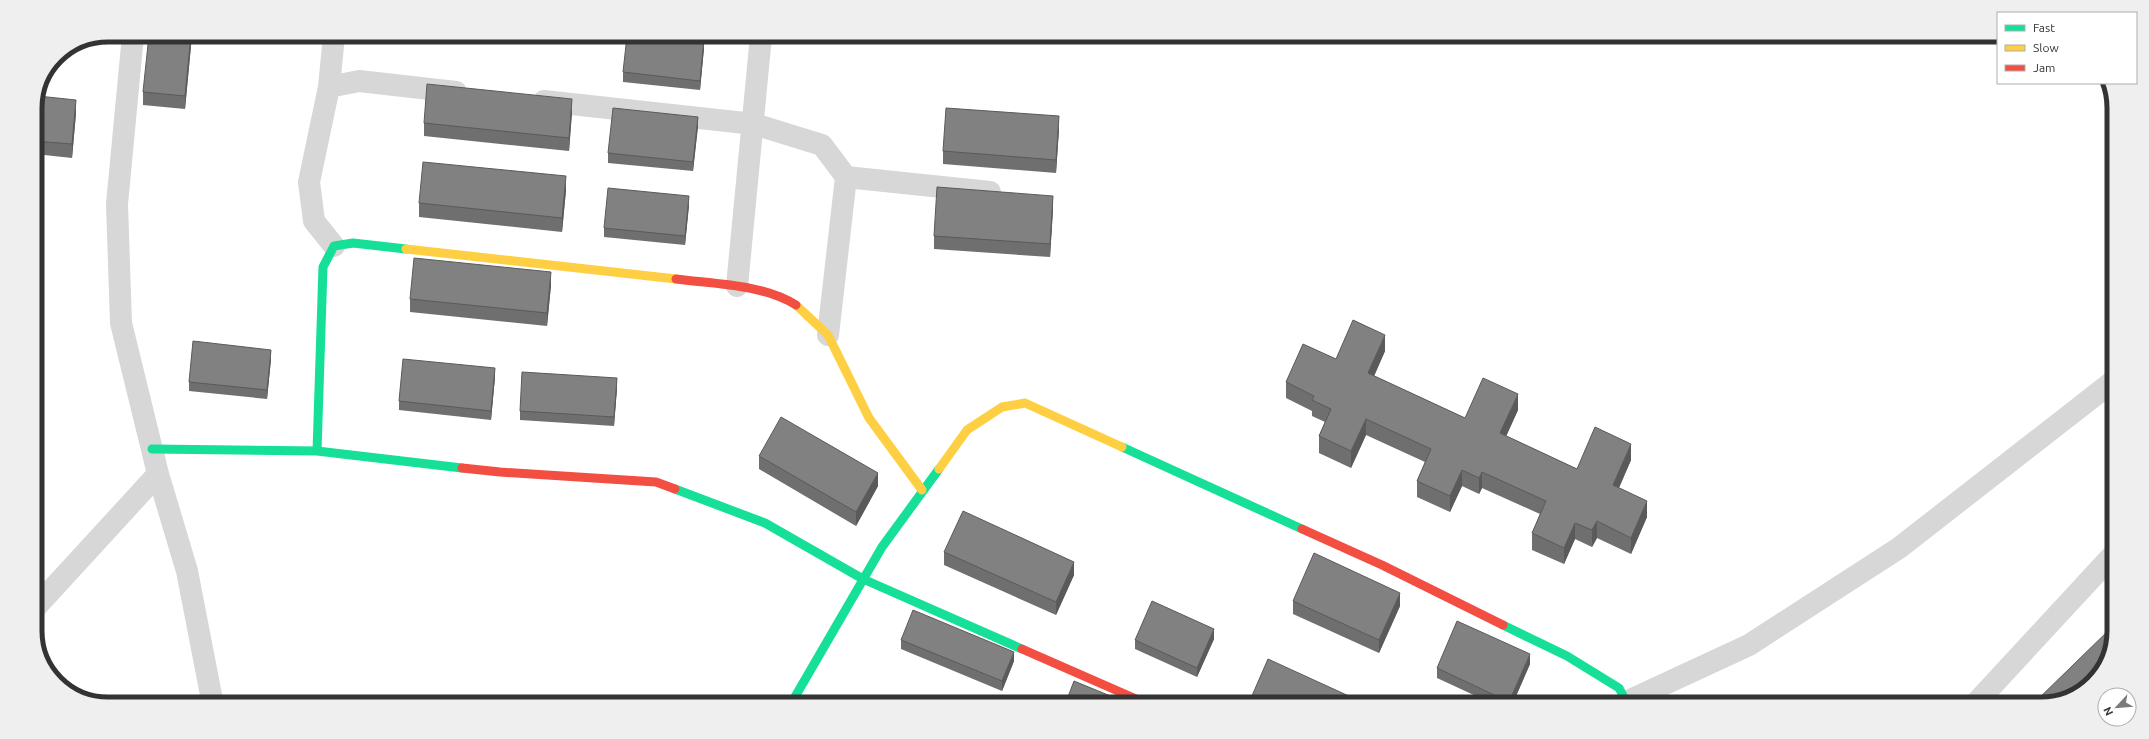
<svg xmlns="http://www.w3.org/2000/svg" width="2149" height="739" font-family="Ubuntu,sans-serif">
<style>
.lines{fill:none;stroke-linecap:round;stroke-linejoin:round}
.street{stroke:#d7d7d7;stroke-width:22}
.fast{stroke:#16e098;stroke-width:9}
.slow{stroke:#ffcf43;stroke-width:9}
.jam{stroke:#f24e42;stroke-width:9}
.wall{fill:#6f6f6f}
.shaded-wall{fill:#5a5a5a}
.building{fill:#818181;stroke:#5a5a5a}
.rim{fill:none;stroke:#333;stroke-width:5}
</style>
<rect width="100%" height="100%" fill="#fff"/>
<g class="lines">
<path class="street" d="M329,87L334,35
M544,101L754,124L822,145L846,177L828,335
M846,177L990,192
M334,246L314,221L309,182L329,87L359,81L456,92
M737,286L761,36
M158,474L187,571L212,700
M35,608L158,474L121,323L117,204L133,35
M1626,702L1749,645L1899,548L2112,382
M1975,704L2111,557"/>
<path class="fast" d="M1122,447L1302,529
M152,449L317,451L462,468
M317,451L323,267L334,246L353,243L406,249
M675,489L765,523L863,579L1022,649
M1503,625L1567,656L1619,688L1627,703
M792,702L882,547L939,469"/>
<path class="slow" d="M406,249L676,279
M796,305L828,335L869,418L922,490
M939,469L967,430L1002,407L1025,403L1122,447"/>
<path class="jam" d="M676,279C715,284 762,284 796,305
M462,468L500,472L656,482L675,489
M1302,529L1382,565L1503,625
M1022,649L1143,702"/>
</g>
<path class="wall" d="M192,35L185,109L143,105V92Z
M80,40H83L82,48L71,47Z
M704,48L700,90L623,82V72Z
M35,103L76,113L72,158L35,154Z
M572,112L569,151L424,136V123Z
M698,126L693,171L608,163V153Z
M1059,129L1056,173L943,164V151Z
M566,190L562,232L419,217V203Z
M689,205L685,245L604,237V228Z
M1053,209L1050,257L934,249V236Z
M551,285L547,326L410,312V299Z
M1385,351L1374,376L1465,418L1518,410L1506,436L1577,469L1631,460L1619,488L1647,517L1631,554L1597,538L1592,547L1575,539L1564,564L1532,550V533L1540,514L1482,488L1479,494L1462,486L1450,512L1417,497V481L1425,462L1366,435L1351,468L1319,453V436L1325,422L1312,416V411L1286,398V382L1336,359Z
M271,359L267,399L189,391V382Z
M495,377L491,420L399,410V401Z
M617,388L614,426L520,420V411Z
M759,456L878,486L856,526L759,469Z
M944,552L1074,575L1056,615L944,565Z
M1293,601L1400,606L1379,653L1293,614Z
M1214,639L1197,677L1135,649V640Z
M901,640L1014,661L1002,691L901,649Z
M1530,664L1513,703H1491L1437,678V668Z
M1251,698L1351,703L1251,702Z"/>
<path class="shaded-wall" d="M191,35H192L185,109V96Z
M704,39V48L700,90V81Z
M572,99V112L569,151V138Z
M76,100V113L72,158V144Z
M1059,116V129L1056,173V160Z
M698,117V126L693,171V162Z
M566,176V190L562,232V218Z
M689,196V205L685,245V236Z
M1053,196V209L1050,257V244Z
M551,272V285L547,326V313Z
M1385,335V351L1368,390V373Z
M271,350V359L267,399V390Z
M495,368V377L491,420V411Z
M617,378V388L614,426V417Z
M1518,394V410L1500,450V433Z
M1366,419V435L1351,468V451Z
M1631,444V460L1613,501V485Z
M1462,470V486L1450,512V496Z
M1482,472V488L1479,494V478Z
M878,473V486L856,526V512Z
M1647,501V517L1631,554V538Z
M1597,521V538L1592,547V530Z
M1575,523V539L1564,564V548Z
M1074,562V575L1056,615V602Z
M1400,593V606L1379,653V640Z
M1214,629V639L1197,677V668Z
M1014,652V661L1002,691V681Z
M1530,654V664L1513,703H1509Z
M1351,697V703H1349Z"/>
<path class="building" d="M149,35H191L185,96L143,92Z
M627,36H677L704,39L700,81L623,72Z
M427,84L572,99L569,138L424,123Z
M38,96L76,100L72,144L35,141V103Z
M613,108L698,117L693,162L608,153Z
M946,108L1059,116L1056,160L943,151Z
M423,162L566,176L562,218L419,203Z
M937,187L1053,196L1050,244L934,236Z
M608,188L689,196L685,236L604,228Z
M414,258L551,272L547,313L410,299Z
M1353,320L1385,335L1368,373L1465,418L1483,378L1518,394L1500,433L1577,469L1595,427L1631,444L1613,485L1647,501L1631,538L1597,521L1592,530L1575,523L1564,548L1532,533L1546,501L1482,472L1479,478L1462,470L1450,496L1417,481L1431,449L1366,419L1351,451L1319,436L1331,409L1312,400L1314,396L1286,382L1303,344L1336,359Z
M193,341L271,350L267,390L189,382Z
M403,359L495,368L491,411L399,401Z
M522,372L617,378L614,417L520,411Z
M781,417L878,473L856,512L759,456Z
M963,511L1074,562L1056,602L944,552Z
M1314,553L1400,593L1379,640L1293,601Z
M1152,601L1214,629L1197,668L1135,640Z
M913,610L1014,652L1002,681L901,640Z
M1457,621L1530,654L1509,702L1437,668Z
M2110,629V655L2085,689L2042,704H2033Z
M1268,659L1351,697L1349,703L1261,702L1251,698Z
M1074,681L1125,702H1066Z"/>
<path d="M0 0H2149V739H0ZM108 42H2041A66 66 0 0 1 2107 108V631A66 66 0 0 1 2041 697H108A66 66 0 0 1 42 631V108A66 66 0 0 1 108 42Z" fill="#efefef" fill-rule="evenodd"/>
<path class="rim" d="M108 42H2041A66 66 0 0 1 2107 108V631A66 66 0 0 1 2041 697H108A66 66 0 0 1 42 631V108A66 66 0 0 1 108 42Z"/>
<rect x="1997" y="12" width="140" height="72" fill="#ffffff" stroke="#adadad"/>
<rect x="2005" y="25" width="20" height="6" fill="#16e098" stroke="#adadad"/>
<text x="2033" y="32" font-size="12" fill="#333333">Fast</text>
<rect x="2005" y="45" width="20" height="6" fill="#ffcf43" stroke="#adadad"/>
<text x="2033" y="52" font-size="12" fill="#333333">Slow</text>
<rect x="2005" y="65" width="20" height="6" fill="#f24e42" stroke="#adadad"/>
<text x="2033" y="72" font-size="12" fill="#333333">Jam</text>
<g transform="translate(2117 707) rotate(244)"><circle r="19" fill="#ffffff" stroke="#adadad"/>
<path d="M0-3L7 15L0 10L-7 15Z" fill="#7a7a7a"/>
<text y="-6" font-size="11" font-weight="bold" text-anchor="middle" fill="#333333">N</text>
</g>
</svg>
